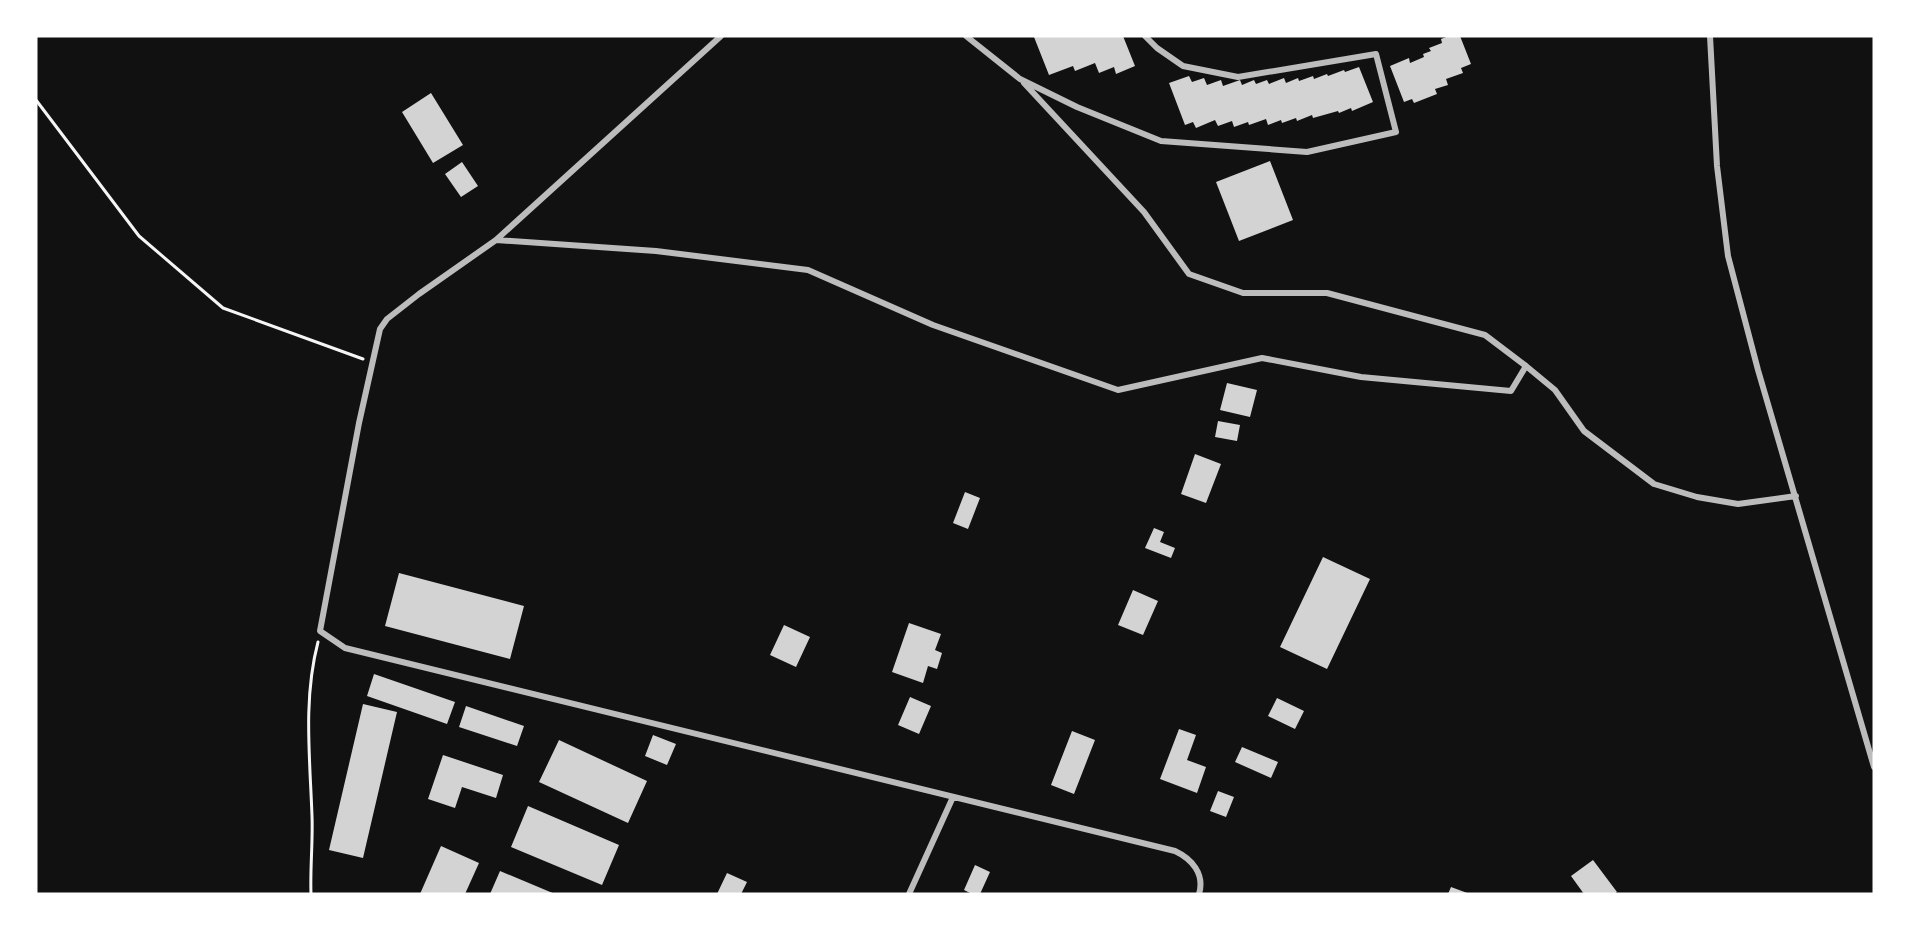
<svg xmlns="http://www.w3.org/2000/svg" width="1910" height="930" font-family="'DM Sans',sans-serif">
<style>
.building{fill:#d3d3d3}
.lines{fill:none;stroke-linecap:round;stroke-linejoin:round}
.path{stroke:#f5f5f5;stroke-width:3}
.minor{stroke:#bcbcbc;stroke-width:6}
</style>
<rect width="100%" height="100%" fill="#111"/>
<path class="building" d="M1037,36H1123L1135,66L1116,74L1114,67L1099,73L1095,63L1075,71L1073,66L1049,75L1034,37Z
M1449,36H1460L1471,64L1461,68L1463,73L1446,79L1448,85L1435,89L1437,94L1414,103L1412,99L1404,102L1390,66L1409,58L1410,63L1424,57L1423,54L1431,51L1429,48L1442,43L1441,39Z
M1359,67L1373,102L1352,111L1351,108L1339,113L1338,111L1313,118L1312,115L1297,121L1296,118L1282,123L1281,120L1268,125L1266,119L1249,125L1248,122L1234,127L1232,121L1218,126L1215,120L1196,128L1193,122L1185,125L1169,83L1189,76L1192,82L1204,78L1207,85L1221,80L1223,86L1240,80L1242,85L1254,80L1256,84L1267,80L1269,84L1284,78L1286,83L1298,78L1299,81L1313,76L1314,79L1327,74L1328,76L1344,70L1345,72Z
M431,93L463,145L433,163L402,112Z
M1270,161L1293,220L1239,241L1216,182Z
M462,162L478,186L461,197L445,174Z
M1227,383L1257,390L1250,417L1220,410Z
M1218,421L1240,425L1237,441L1215,437Z
M1195,454L1221,464L1206,503L1181,494Z
M965,492L980,498L968,529L953,523Z
M1154,528L1164,532L1160,542L1175,548L1171,558L1145,548Z
M1323,557L1370,579L1327,669L1280,647Z
M399,573L524,606L510,659L385,626Z
M1133,590L1158,601L1143,635L1118,625Z
M909,623L941,634L935,650L942,653L937,669L928,666L923,683L892,672Z
M784,625L810,637L796,667L770,655Z
M374,674L455,702L447,724L367,696Z
M910,697L931,706L919,734L898,725Z
M1277,698L1304,711L1295,729L1268,716Z
M363,704L397,712L363,858L329,850Z
M466,706L524,726L517,746L459,727Z
M1179,729L1196,735L1187,760L1206,767L1197,793L1160,779Z
M1072,731L1095,740L1074,794L1051,785Z
M653,735L676,744L667,765L645,756Z
M559,740L647,781L628,823L539,782Z
M1242,747L1278,762L1271,778L1235,762Z
M443,755L503,775L496,798L462,787L455,808L428,799Z
M1218,791L1234,797L1226,817L1210,811Z
M528,806L619,845L602,885L511,847Z
M441,846L479,863L465,894H420Z
M1593,860L1617,892L1614,894H1584L1571,876Z
M975,865L990,872L980,894H972L964,890Z
M500,871L555,894H490Z
M727,873L747,882L741,894H717Z
M1451,887L1470,894H1448Z"/>
<g class="lines">
<path class="path" d="M36,100L139,236L223,308L363,359
M311,894C310,868 313,842 312,816C310,758 303,699 318,642"/>
<path class="minor" d="M721,36L496,240L419,294L387,319L380,329L359,423L320,631L345,648L1175,851C1192,859 1205,874 1199,894
M966,36L1020,79L1077,107L1161,141L1307,152L1396,132L1376,54L1238,77L1183,66L1157,48L1145,36
M1710,36L1717,166L1728,256L1758,370L1874,767
M1024,83L1144,212L1189,274L1243,293H1327L1485,335L1526,366
M496,240L656,251L808,270L933,325L1118,390L1262,358L1361,377L1511,391L1526,366L1555,390L1584,431L1654,484L1697,497L1738,504L1796,496
M909,894L953,797"/>
</g>
<rect width="1910" height="930" fill="none" stroke="#ffffff" stroke-width="75"/>
</svg>
